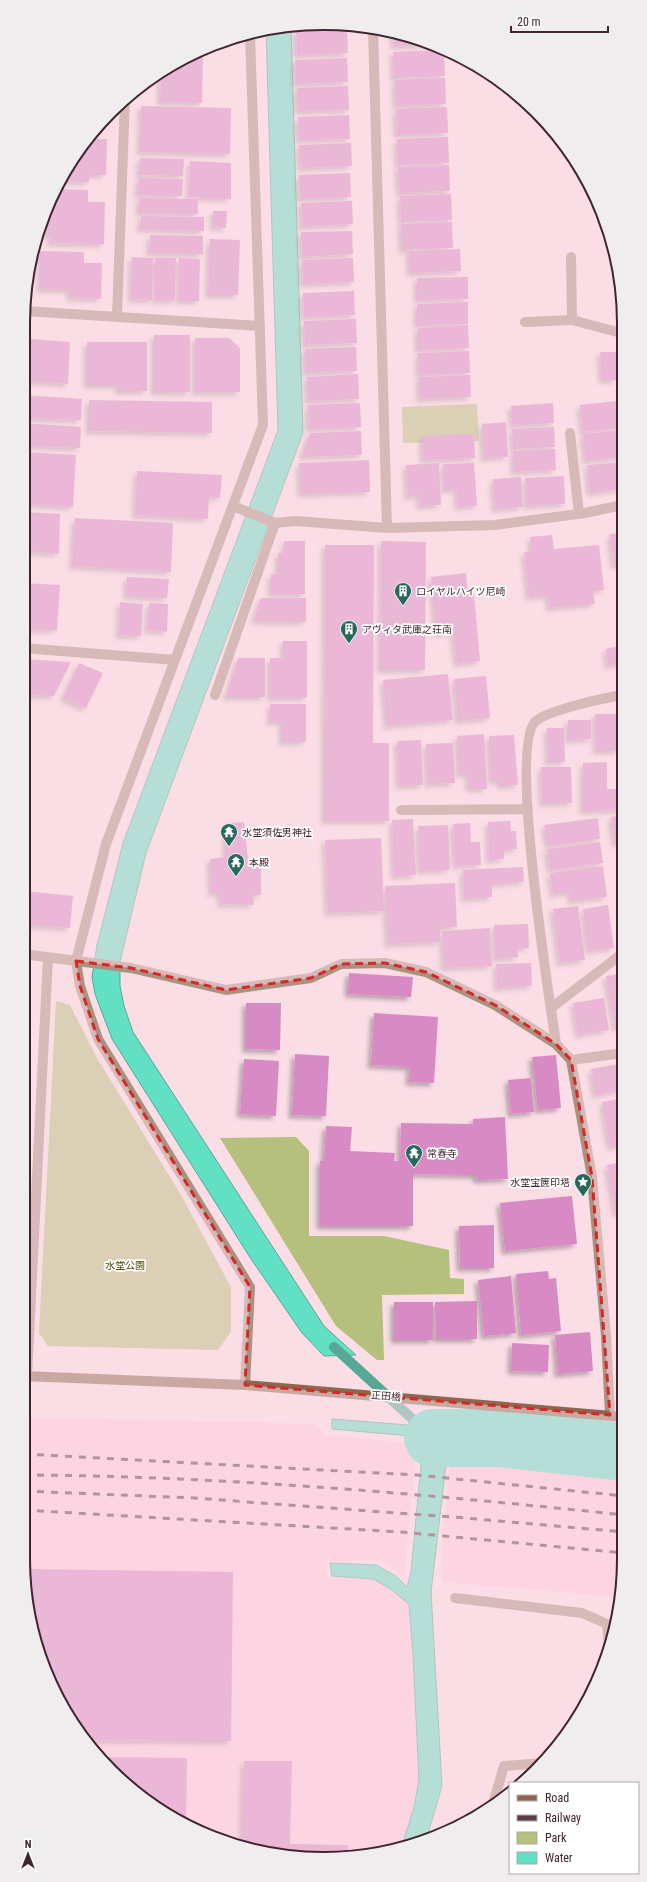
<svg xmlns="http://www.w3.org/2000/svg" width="647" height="1882" font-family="'Roboto Condensed','Noto Sans JP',sans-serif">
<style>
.built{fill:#feccdd}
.green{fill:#b4c07b}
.water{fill:#61e0c4;stroke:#57a897}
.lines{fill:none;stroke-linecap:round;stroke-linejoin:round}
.stream{stroke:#57a897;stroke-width:10}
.river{stroke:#61e0c4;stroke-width:58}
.building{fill:#d88ac5;filter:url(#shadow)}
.lane{stroke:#ab917f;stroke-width:10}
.street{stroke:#ab917f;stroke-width:10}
.secondary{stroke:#8d684e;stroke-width:10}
.rail{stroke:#593d47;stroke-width:3;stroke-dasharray:7 7;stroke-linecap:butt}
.marked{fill:none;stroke:#d62828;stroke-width:3;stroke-dasharray:8 5;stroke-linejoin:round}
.labels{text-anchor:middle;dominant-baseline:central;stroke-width:3.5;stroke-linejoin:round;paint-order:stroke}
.poi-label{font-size:10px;fill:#40242e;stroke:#fff;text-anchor:start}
.park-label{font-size:10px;fill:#464d02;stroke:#fff}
.street-label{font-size:10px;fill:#40242e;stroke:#fff}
.rim{fill:none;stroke:#40242e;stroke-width:2}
</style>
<defs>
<filter id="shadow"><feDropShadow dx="-3.5" dy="3.5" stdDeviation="2" flood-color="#0004"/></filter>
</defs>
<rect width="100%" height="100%" fill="#fbdde6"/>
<path class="built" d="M23,1417L315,1424L327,1435L409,1443L415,1464L404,1577L381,1560L323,1562L328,1577L373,1579L389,1588L409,1603L413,1654L419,1780L414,1807L401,1849L343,1858L284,1856L190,1828L141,1797L98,1757L46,1673L29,1617L23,1558Z
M514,1444L624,1457V1558L619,1597L442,1582V1550L450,1464Z"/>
<path class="green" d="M477,404L479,441L403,443L402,407Z
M56,1001L70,1005L97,1058L181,1195L231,1287V1332L218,1350L48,1346L39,1333Z
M296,1137L309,1151V1236H384L449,1250L450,1278L464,1279V1294L382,1295L384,1360H377L336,1326L220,1138Z"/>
<path class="water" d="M291,25L303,433L146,853L120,962V986L124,1006L133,1032L324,1326L356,1355L324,1356L302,1333L251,1259L112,1039L95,994L92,977L97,945L123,843L278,430L266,30Z
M332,1419L509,1433L508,1445L457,1443L449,1450L446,1465L431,1592L442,1786L427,1837L401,1849L414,1807L419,1780L413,1654L409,1604L389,1588L373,1579L332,1576L330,1563L376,1565L396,1576L407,1587L411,1572L422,1454L414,1438L400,1435L332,1429Z"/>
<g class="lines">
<path class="stream" d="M334,1347L431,1436"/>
<path class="river" d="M433,1438H499L624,1452"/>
</g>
<path class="building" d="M347,29L348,53L297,55L296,31Z
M393,32L401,33L429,45L394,46Z
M442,50L444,51L445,76L394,78L393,52Z
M197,53H203L202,103L160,102L161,72L173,63Z
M347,58L348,82L296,84L295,60Z
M445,78L446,104L396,106L395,80Z
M348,86L349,110L298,111L297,88Z
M141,106L231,108L230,154L140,152Z
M447,107L448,133L397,135L396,109Z
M110,114V121H103Z
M349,115L350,139L299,140L298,117Z
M448,137L449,163L398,165L397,139Z
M87,139H107L106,175H89V182L60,181Z
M351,143L352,166L301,168L299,145Z
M140,158L184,159L183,176L139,175Z
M190,161L231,163V199L189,197Z
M449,165L450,191L400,193L398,167Z
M350,173L351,197L300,199L299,175Z
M139,178L183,179L182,196L138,195Z
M55,189L88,190V202H105L104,244L50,243L51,235H41V225Z
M451,194L452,220L401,222L400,196Z
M139,198L198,199V214L139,213Z
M352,201L353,224L302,227L301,203Z
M213,211H227L226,228L213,227Z
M141,216L204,217V231L140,229Z
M452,222L453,248L402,250L401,224Z
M352,231L353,254L302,257L301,232Z
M150,235L203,236V254L149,253Z
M210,239L240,240L238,295H208Z
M460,249L461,271L410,273L409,251Z
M33,250V285H28Z
M40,251L84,252V263H102L101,299L70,298V290L40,289Z
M132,257L153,258L152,300L131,299Z
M155,258H176L175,301L155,300Z
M179,258L200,259L199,301H179Z
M353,258L354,282L303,284L302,260Z
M468,277V299L417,300V278Z
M354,291L355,315L304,317L303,293Z
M468,302V324L417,325V304Z
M356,319L357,343L305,345L304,321Z
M468,325L469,348L418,350V328Z
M23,328H26L24,355H23Z
M154,335H190V392H154Z
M195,338H229L240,348V392H195Z
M31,339L70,342L68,384L28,381Z
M87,342H147V391H118V385H87Z
M356,347L357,371L306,373L305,349Z
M469,351L470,373L419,375L418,353Z
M600,352H616L617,380H602Z
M358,374L359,399L308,401L307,377Z
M470,375L471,397L420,399L419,377Z
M23,395L82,399L81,420L23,418Z
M89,400L212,402V433L89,431Z
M618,401L621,428L583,432L580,405Z
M360,403L361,427L309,429L308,405Z
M553,403L554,423L512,426L511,406Z
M506,422L508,457L484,458L482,424Z
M23,423L81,427L80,448L23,446Z
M554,427L555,447L513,449L512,429Z
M621,430L622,457L586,461L583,434Z
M361,431L362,455L302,457L310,433Z
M474,434L475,458L423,460L422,436Z
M555,449L556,470L514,472L513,451Z
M23,452L76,455L73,507L23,504Z
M369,460L370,492L301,494L299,463Z
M622,462V489L590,493L587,465Z
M439,463L441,505L420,506L419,495L408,497L406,465Z
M474,463L477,506L458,507L457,489L444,490L443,464Z
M137,471L222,475L220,498L209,497L208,519L135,515Z
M564,476L565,504L527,506L525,478Z
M521,477L523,507L495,509L493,479Z
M23,512L60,514L59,554L23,551Z
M75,518L173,523L171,572L72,566Z
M622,533V566H614L610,534Z
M552,535L554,549L599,545L604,590L593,591L595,604L549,608L548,596L529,597L524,552L532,551L530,537Z
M284,541H305V594H271V574H278V553H284Z
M381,541L426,542L425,670H380Z
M325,545H374L373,743H389V821H324Z
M466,573L468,595L474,594L480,661L457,664L453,632L437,634L431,577Z
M127,577L169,579L167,598L126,596Z
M23,583L60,585L57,630L23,629Z
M261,598H306V622L254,621Z
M120,602L143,604L141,636L119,635Z
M149,603L168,604L167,632L147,630Z
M283,641H307V698H270V658H283Z
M620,646L622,664L608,666L606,649Z
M238,658H265V697H226Z
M23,659L71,662L54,696L23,695Z
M79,663L103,673L86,708L63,698Z
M448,674L453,720L387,726L383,680Z
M486,676L490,718L458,721L454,679Z
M270,704H306V742H282V722H270Z
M595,714H619V751H596Z
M568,720H591V739L568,740Z
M547,728H564L565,762H548Z
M484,734L487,789H469L468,774H459L457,736Z
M514,735L518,785L500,786V781H491L489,736Z
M421,740L423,785L399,786L397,741Z
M453,743L455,783L428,784L426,744Z
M607,762V789H622V810L583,811V763Z
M541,767H571L572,803H542Z
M622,815L623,843L615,844L611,817Z
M598,818L600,839L548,846L544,825Z
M413,819L416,875L394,876L392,820Z
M510,821L511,831H516L517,849L504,850V859L489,860L488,822Z
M244,822L248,860L261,859V895H253L254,905L221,904L219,893H211L210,859L226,857V823Z
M470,823L471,842H480L481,865L455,866L453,824Z
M448,825L450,870L420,871L418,826Z
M381,838L384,911L328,913L325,840Z
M600,842L603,863L550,870L547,849Z
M603,866L607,897L571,901L570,892L553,895L550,873Z
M523,867L524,882L492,884V897L464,899L463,870Z
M455,883L457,927L440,928V942L388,944L385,886Z
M23,891L73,896L70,928L23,924Z
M608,905L614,948L588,951L583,909Z
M578,906L585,960L560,963L553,909Z
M528,924L529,948H517L518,957L495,959L494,925Z
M490,928L492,966L444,968L442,931Z
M531,963L532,986L497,988L496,964Z
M349,973L413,977L411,997L348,994Z
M623,973V1027L615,1028L606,976Z
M23,978H30L29,1021H23Z
M604,998L609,1030L578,1035L573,1003Z
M246,1003H281L280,1050L246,1049Z
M374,1013L438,1017L434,1083L409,1082L410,1067L371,1065Z
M295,1054L329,1056L326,1116L292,1115Z
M556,1055L561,1108L538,1110L532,1057Z
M244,1059L279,1061L276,1116L240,1114Z
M623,1063V1090L596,1095L591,1069Z
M531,1078L534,1112L511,1114L508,1080Z
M23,1084H28V1120H23Z
M623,1098V1145L610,1147L602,1102Z
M505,1117L508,1179L477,1180L476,1175L413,1174V1226H320V1161H324L326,1126L352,1127L350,1151L395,1153L394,1161H400L401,1123L473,1124V1119Z
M623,1162V1213L616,1214L607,1165Z
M572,1196L577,1244L505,1251L500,1203Z
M494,1225V1268H460L459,1226Z
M548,1271L549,1279L556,1278L561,1331L521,1335L516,1274Z
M511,1276L516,1333L484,1336L478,1280Z
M477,1301V1339H436L435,1302Z
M394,1302H433V1340H394Z
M590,1332L593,1371L558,1374L555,1335Z
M512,1343L549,1345L548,1372L511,1371Z
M24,1569L233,1572L231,1741L87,1740L46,1673L29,1617Z
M98,1757L187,1758L186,1825L141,1797Z
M244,1761H292L290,1844L348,1845V1858L285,1856L242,1844Z"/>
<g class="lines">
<path class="lane" d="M455,1598L582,1613L607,1624"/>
<path class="street" d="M373,29L387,528
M571,257L572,320
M25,311L260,326
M117,316L125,98
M525,322L572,320L621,333
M570,433L579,514
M233,506L275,523L296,521L387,528L495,525L585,513L622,505
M23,648L175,660
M215,695L275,523
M401,810L528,809
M23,954L131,968L226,990L311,978L341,964L385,963L426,972L495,1005L556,1044L571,1060L623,1053
M551,1008L623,953
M556,1044C550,1001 508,743 536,721C549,710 604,698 622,695
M571,1060L592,1177L606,1336L610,1415
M27,1376L48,958
M245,1385L250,1287L98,1039L80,986L76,961L106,844L263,425L250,34
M609,1647L607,1624H615
M492,1807L504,1766L543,1763"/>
<path class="secondary" d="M23,1376L245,1385L624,1417"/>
<path class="rail" d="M23,1454L417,1475L624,1496
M23,1475C224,1476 425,1494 624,1515
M23,1491L194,1498L465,1518L624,1532
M23,1510L401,1532L624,1553"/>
</g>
<path d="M0 0H647V1882H0ZM76,961L131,968L226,990L311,978L341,964L385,963L426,972L495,1005L556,1044L571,1060L592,1177L610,1415L245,1385L250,1287L98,1039L80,986Z" fill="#fbdde6" fill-opacity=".55" fill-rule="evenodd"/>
<path class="marked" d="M76,961L131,968L226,990L311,978L341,964L385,963L426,972L495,1005L556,1044L571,1060L592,1177L610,1415L245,1385L250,1287L98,1039L80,986Z"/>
<defs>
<symbol id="building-pin" viewBox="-11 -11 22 30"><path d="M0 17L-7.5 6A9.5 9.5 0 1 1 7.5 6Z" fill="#26695b" stroke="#fff"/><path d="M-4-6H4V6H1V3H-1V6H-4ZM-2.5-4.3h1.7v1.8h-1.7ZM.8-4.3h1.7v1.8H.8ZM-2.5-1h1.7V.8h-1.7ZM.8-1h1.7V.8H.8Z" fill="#fff"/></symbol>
<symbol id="temple-pin" viewBox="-11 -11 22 30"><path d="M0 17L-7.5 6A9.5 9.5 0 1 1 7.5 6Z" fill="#26695b" stroke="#fff"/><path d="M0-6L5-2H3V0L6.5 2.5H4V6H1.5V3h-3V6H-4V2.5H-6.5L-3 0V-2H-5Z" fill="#fff"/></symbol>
<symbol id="sight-pin" viewBox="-11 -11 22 30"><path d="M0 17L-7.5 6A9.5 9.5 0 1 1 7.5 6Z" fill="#26695b" stroke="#fff"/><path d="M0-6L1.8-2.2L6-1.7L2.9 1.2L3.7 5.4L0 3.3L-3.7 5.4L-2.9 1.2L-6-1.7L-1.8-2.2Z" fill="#fff"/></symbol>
</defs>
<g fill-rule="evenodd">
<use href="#building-pin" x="393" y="581" width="20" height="27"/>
<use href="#building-pin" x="339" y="619" width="20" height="27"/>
<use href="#temple-pin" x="219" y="822" width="20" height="27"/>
<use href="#temple-pin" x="226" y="852" width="20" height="27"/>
<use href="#temple-pin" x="404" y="1143" width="20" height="27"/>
<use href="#sight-pin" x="573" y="1172" width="20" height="27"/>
</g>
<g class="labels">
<g class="poi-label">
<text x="416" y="591">ロイヤルハイツ尼崎</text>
<text x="362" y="629">アヴィタ武庫之荘南</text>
<text x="242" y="832">水堂須佐男神社</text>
<text x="249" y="862">本殿</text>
<text x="427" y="1153">常春寺</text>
<text x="570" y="1182" text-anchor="end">水堂宝篋印塔</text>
</g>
<g class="park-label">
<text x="125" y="1265">水堂公園</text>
</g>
<g class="street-label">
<text transform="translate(386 1396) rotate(5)">正田橋</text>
</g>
</g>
<path d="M0 0H647V1882H0ZM323 30H324A293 293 0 0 1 617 323V1559A293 293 0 0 1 324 1852H323A293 293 0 0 1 30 1559V323A293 293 0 0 1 323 30Z" fill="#f0edee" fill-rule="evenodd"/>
<path class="rim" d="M323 30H324A293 293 0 0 1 617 323V1559A293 293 0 0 1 324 1852H323A293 293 0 0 1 30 1559V323A293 293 0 0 1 323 30Z"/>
<rect x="509" y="1782" width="130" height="92" fill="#ffffff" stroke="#b3a7ab"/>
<rect x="517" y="1795" width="20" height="6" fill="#8d684e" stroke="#b3a7ab"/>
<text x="545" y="1802" font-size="12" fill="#40242e">Road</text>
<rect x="517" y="1815" width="20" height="6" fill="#593d47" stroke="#b3a7ab"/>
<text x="545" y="1822" font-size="12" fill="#40242e">Railway</text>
<rect x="517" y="1832" width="20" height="12" fill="#b4c07b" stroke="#b3a7ab"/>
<text x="545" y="1842" font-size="12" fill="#40242e">Park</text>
<rect x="517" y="1852" width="20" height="12" fill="#61e0c4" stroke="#b3a7ab"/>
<text x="545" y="1862" font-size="12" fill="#40242e">Water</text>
<g transform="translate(28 1854)" stroke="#ffffff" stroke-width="3" paint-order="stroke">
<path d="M0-3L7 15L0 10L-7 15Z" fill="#40242e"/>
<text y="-6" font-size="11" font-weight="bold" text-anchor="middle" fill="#40242e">N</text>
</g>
<path d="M511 26v6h97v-6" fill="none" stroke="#40242e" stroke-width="2"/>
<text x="517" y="26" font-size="12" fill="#40242e" stroke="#ffffff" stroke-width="3" paint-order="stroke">20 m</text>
</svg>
